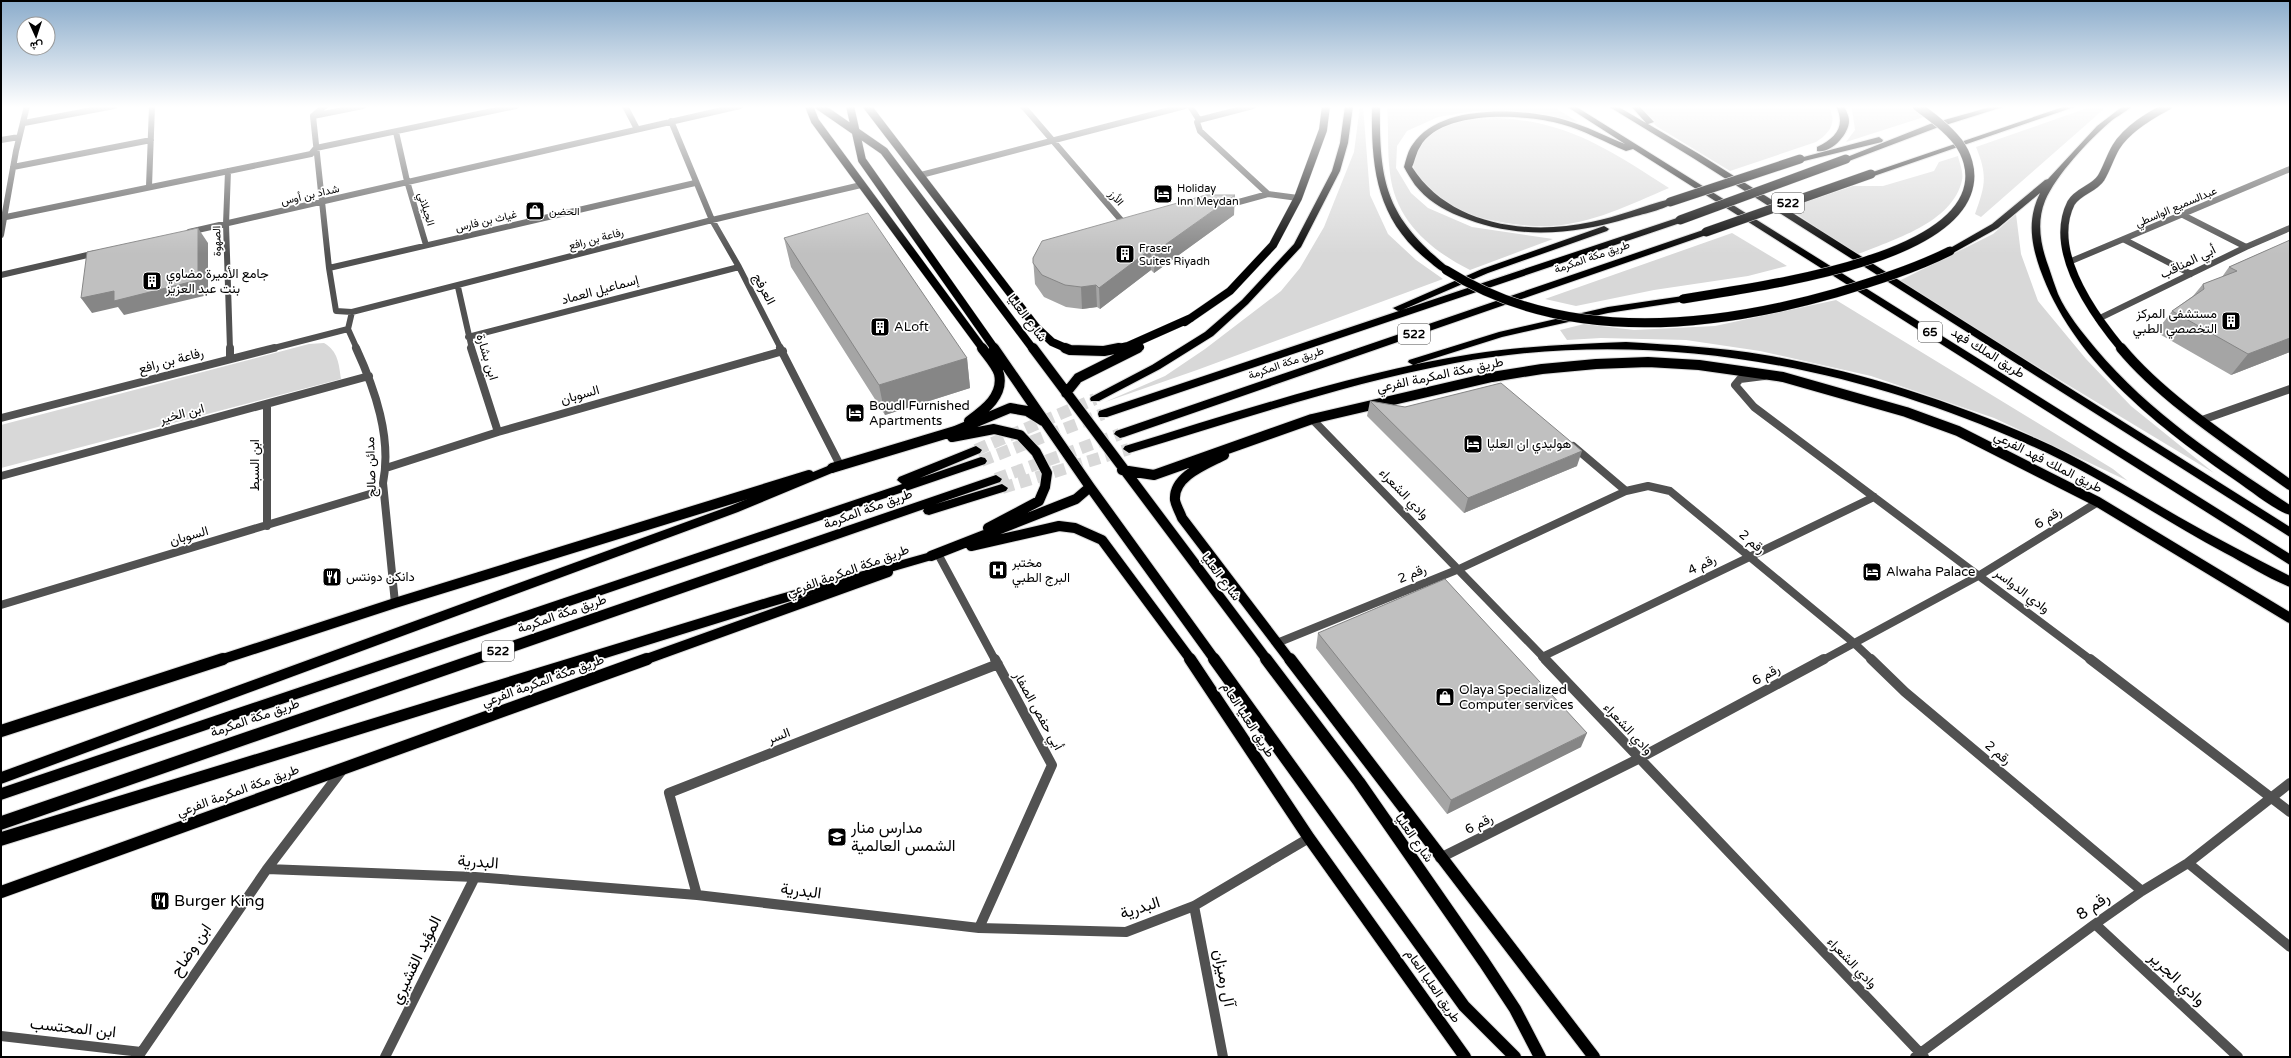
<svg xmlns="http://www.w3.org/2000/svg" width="2291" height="1058" font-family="'Varela Round',Vazirmatn,sans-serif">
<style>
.green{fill:#d8d8d8}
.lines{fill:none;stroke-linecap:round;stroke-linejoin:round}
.motorway-tunnel{stroke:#d9d9d9;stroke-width:12;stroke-dasharray:12 6;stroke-linecap:butt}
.primary-far2-casing{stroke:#dbdbdb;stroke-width:9}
.primary-far1-casing{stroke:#dbdbdb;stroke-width:12}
.primary-casing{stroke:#dbdbdb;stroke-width:14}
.motorway-casing{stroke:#dbdbdb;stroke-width:2}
.minor-far2{stroke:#515151;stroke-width:6}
.minor-far1{stroke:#515151;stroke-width:8}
.minor{stroke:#515151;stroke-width:10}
.primary-far2{stroke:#000;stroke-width:8}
.primary-far1{stroke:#000;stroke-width:10}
.primary{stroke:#000;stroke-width:12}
.motorway{fill:#000;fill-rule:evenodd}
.motorway-bridge-casing{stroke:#dbdbdb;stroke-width:10;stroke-linecap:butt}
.motorway-bridge{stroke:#000;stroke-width:9}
.wall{fill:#a5a5a5}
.shaded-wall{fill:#868686}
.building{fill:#c0c0c0;stroke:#868686}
.labels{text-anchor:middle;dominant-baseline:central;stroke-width:3.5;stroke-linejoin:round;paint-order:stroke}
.far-poi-label{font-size:11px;fill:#000;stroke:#fff;text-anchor:start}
.far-street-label{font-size:11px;fill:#000;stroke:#fff}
.shield{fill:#fff;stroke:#4c4c4c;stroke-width:1}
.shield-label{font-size:12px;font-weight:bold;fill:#000}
.street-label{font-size:13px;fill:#000;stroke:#fff}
.poi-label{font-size:13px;fill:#000;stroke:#fff;text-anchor:start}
.near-poi-label{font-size:16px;fill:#000;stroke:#fff;text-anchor:start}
.near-street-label{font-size:16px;fill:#000;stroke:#fff}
</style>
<rect width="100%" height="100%" fill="#fff"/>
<path class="green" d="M1360,106H1363L1370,195L1388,234L1416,260L1443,279L1197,370L1105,402L1165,376L1205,349L1281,291L1300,268L1324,227L1354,152Z
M1387,106H1552L1578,122L1513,110L1474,111L1438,117L1407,131L1397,146L1396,168L1411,193L1428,208L1472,227L1553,239L1470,270C1430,250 1395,220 1390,173C1387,151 1389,128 1387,106Z
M1637,106H1828C1838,122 1830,133 1816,142L1730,171L1656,126Z
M1849,106H1908L1924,117L1846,142L1855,130L1852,109Z
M2093,106H2103L2104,109L1981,217L1975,214C1985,186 1988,176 1976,147Z
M1497,118C1568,121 1611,151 1669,188C1631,204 1592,224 1550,226C1515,227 1456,218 1429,192C1417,180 1408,166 1417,150C1419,146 1421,140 1425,137C1443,121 1473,119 1497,118Z
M1958,156C1959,162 1964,173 1962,180C1953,223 1892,240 1856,255L1788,208L1853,186H1883L1934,171L1939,162Z
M2016,214L2021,254L2038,301L2086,359L2131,406L2214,473L1897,282L1993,234Z
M1732,233L1787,266L1748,276L1654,290L1576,306L1545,299Z
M1836,300L2113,469L2128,481L1994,418L1871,376L1760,351L1686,340L1601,338L1567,340L1560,330L1584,324L1634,330L1715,326Z
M324,343C338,351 339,364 341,379L1,468V425L309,344Z"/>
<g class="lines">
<path class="motorway-tunnel" d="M976,450L1095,399
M981,461L1103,414
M996,479L1120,434
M1002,488L1129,449"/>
<defs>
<path id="primary-far2" d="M809,106L815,121L983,349
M819,106L884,151L1033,349
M850,106L862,160L995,349
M867,106L1036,327L1052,342L1068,349
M1185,322L1230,291L1273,245L1298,198L1323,130L1326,106
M1114,349L1128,346L1191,318
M1136,349L1140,347
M2122,349C2093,314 2047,251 2071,203C2078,191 2094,189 2101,178C2107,168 2110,157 2116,147C2127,129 2149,116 2168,106"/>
<path id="primary-far1" d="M994,348L1090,487L1215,660
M1033,348L1267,660
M1065,348L1070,350L1104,351L1119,348
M2121,348C2163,399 2236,446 2290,485
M1066,393L1078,378L1138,348
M969,421C984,410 1004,396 999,374C997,366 987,355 982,348
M952,437L994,429L1020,435L1036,452L1047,473L1045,487L1039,501L988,528
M1224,455C1207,464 1173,476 1175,500C1176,506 1180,512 1182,518L1290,660
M832,468L955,431L1010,408L1027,411L1043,421
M1122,470L1154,475L1312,419L1492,377L1542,369L1596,364L1648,362L1699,365L1783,377L1906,412L1958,431L2098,502L2290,618
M971,546L1059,526L1075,528L1102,540L1191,660
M931,556L1076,499L1090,487
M220,660L395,603L809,475
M644,660L888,572"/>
<path id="primary" d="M1190,659L1309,838L1465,1057
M1214,659L1464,1006L1515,1057
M1266,659L1359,782L1484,962L1515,1009L1540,1057
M1290,659L1594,1057
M1,731L223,659
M1,892L647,659"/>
<path id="motorway" d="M1345,106H1353L1348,143L1340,171L1301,247L1248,304L1213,336L1160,369L1099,401H1091L1090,399L1091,397L1152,365L1205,332L1242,300L1294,244L1332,171L1340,143Z
M1372,106H1380C1379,185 1387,217 1449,268V272C1441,274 1433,264 1426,259C1376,218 1371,167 1372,106Z
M1566,106H1575L2290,554V565L1633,149L1626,151C1604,142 1584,130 1561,124C1525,114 1441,109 1420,147C1416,153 1415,161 1412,167C1449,225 1527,236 1591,222C1618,217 1643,206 1670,199L1674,202C1668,209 1639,215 1629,218C1572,235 1516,240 1459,216C1443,210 1426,199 1415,185C1411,179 1407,173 1404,167C1406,160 1408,150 1413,144C1440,103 1524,108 1565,120C1586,126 1605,136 1625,144Z
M1608,106H1617L1646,123L1631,106H1639L1654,122L1648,124L1699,154L2290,527V537L1693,158Z
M1836,106H1844C1846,111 1849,115 1849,121C1849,134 1831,154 1817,151V147C1836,138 1846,126 1836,106Z
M1994,106H2006L1936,128L1849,161L1842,159L1930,124Z
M2066,106H2077L1874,176L1867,174Z
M2123,106H2132C2126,112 2117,116 2110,122C2089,140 2056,175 2045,201C2036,223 2041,247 2049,268C2052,277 2055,286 2058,294C2067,314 2082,332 2096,349C2150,413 2221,460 2290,505V515C2273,510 2245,486 2229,476C2153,423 2072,359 2040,269C2031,243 2027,219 2040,193L1998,228L1953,253L1950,254L1945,251L1992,224L2045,180L2048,179L2097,126Z
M1879,137L1883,140L1882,142L1800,162L1796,159Z
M1680,217L1683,218V222L1107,417H1099L1098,414L1099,411Z
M1604,226L1609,229L1607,231L1488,273L1402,310L1398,311L1393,308L1482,269Z
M1706,229L1709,230V234L1124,437L1120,438L1114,434L1116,431Z
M1683,296L1686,297V301L1608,313L1502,337L1413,365L1408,362L1409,360L1499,332L1608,307Z
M1626,342C1672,345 1719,347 1765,355C1858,371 1948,400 2035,438C2085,460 2132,490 2179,517C2216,538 2253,557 2290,576V587C2267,578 2246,564 2225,553C2158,517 2095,473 2025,443C1847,364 1649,327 1455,363C1344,384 1237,421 1129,453L1123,449L1125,446C1237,412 1357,372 1472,354C1523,346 1574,344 1626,342Z
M976,446L982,450L980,453L920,478L981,457L985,458L987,461L985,464L1,800V788L902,484L897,480L899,477Z
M840,461L846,465L844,468L738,512L1,784V772L730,506Z
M996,475L1002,479L1000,482L936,504L1002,484L1008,488L1006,491L929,515L925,514L923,511L924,509L1,830V816Z
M938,550L942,551L944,554L942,557L770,607L1,846V832L770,597Z"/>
</defs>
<use href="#primary-far2" class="primary-far2-casing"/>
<use href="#primary-far1" class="primary-far1-casing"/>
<use href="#primary" class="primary-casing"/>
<use href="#motorway" class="motorway-casing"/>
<path class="minor-far2" d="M625,106L637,129
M1023,106L1127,227
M1190,106L1199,120L1197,122L1200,131L1268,194L1298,198
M315,114L325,106
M313,116L329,268L336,311L352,312L712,220L861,185
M313,116L363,106
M1199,120L1253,106
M671,121L712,220L739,267L781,349
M24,123L114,106
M396,132L407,181L426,245
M1,140L19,137
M13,167L151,140
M228,171L226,224L230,349
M921,175L1185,106
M149,186L152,106
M1224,206L1268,194
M2183,215L2246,247
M6,217L311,154L316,148L516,106
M189,232L740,106
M1,235L16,151L27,106
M2125,240L2191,274
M2069,262L2290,169
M329,268L695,183
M1,275L96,253
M458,287L472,349
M352,312L348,329L357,349
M2098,319L2246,247L2290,228
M468,337L739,267
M270,349L348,329"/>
<path class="minor-far1" d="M230,348V358
M356,348C375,389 392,438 383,483L395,603
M471,348L498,432
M780,348L840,465
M1764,376L1740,379L1735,385L1754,407L2091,660
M267,404V526
M1,418L274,348
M1312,419L1546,660
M2202,420L2290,389
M1573,446L1626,491
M386,468L498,432L783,351
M1,476L369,376
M938,554L995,660
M1,605L383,490
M1277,643L1459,569L1626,491L1648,486L1670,491L1854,643L1872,660
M1542,657L1874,497
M1823,660L1980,575L2098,502"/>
<path class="minor" d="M1545,659L1924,1057
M1871,659L1905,692L2142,891
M2090,659L2290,812
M1440,858L1638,759L1824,659
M2188,863L2290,947
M267,869L475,877L697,895L979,928L1126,932L1194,906L1309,838
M697,895L669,793L998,664
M1194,906L1223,1057
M2095,924L2238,1057
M979,928L1052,765L995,659
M1,1036L141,1052
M138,1057L267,869L343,769
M385,1057L475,877
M1915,1057L2095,924L2142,891L2188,863L2290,783"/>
<use href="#primary-far2" class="primary-far2"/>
<use href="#primary-far1" class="primary-far1"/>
<use href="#primary" class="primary"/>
<use href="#motorway" class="motorway"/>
<defs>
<path id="motorway-bridge" d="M1670,202L1800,159
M1680,220L1846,159
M1706,232L1871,174
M1446,270C1563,344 1710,329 1836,293C1875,281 1914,269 1950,251
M1683,299C1750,287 1954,264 1969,185C1972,170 1967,154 1958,142C1947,128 1932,117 1917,106"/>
</defs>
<use href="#motorway-bridge" class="motorway-bridge-casing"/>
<use href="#motorway-bridge" class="motorway-bridge"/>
</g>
<path class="wall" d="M1234,215L1154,273L1151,270L1100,309L1097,307L1082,309L1066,307L1044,297L1035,284L1033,258Z
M784,238L967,358L970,388L885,415L791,267Z
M2290,240V352L2231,375L2156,332L2172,311L2193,296L2203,284L2222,277L2229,267Z
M1370,401L1577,466L1464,513L1367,416Z
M1318,633L1581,747L1447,814L1316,648Z"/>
<path class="shaded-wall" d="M1235,195L1234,215L1154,273L1155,252Z
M198,228L208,243V295L124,315L118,307L92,313L81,298Z
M1151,249V270L1100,309L1099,288Z
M1096,285L1097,307L1082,309L1081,287Z
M2290,338V352L2231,375L2248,354Z
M967,358L970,388L885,415L879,385Z
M1582,451L1577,466L1464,513L1468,498Z
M1587,733L1581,747L1447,814L1451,800Z"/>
<path class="building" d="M1206,195H1235L1155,252L1151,249L1099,288L1096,285L1081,287L1065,285L1042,275L1033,263V258L1042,241Z
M868,213L967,358L879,385L784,238Z
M198,228V280L114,301V291L81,298L87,252Z
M2290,240V338L2248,354L2172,311L2204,289L2203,284L2237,271L2229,267Z
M1501,383L1582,451L1468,498L1370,401L1405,407Z
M1445,579L1587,733L1451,800L1318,633Z"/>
<linearGradient id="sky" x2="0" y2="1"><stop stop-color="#8baccb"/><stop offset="0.42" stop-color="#fff"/><stop offset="1" stop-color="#fff" stop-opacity="0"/></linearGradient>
<rect width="2291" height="254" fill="url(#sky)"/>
<defs>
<symbol id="hotel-square" viewBox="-11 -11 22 22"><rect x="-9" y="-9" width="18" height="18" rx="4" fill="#000" stroke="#fff"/><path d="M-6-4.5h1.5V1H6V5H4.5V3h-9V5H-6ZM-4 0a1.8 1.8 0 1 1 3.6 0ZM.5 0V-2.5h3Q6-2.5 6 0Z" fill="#fff"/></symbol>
<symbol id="shop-square" viewBox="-11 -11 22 22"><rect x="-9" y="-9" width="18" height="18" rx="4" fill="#000" stroke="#fff"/><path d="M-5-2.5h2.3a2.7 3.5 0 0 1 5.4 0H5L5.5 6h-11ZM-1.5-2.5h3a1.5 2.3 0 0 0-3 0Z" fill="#fff"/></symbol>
<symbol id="building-square" viewBox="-11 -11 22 22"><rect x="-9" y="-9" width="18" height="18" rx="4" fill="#000" stroke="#fff"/><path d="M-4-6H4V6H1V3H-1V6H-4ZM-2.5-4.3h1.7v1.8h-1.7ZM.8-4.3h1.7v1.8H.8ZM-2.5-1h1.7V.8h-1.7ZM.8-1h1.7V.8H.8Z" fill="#fff"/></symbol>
<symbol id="hospital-square" viewBox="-11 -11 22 22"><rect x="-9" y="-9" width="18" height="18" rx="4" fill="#000" stroke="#fff"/><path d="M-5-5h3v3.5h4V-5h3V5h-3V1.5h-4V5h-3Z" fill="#fff"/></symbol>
<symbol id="restaurant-square" viewBox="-11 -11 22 22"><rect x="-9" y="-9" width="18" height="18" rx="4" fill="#000" stroke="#fff"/><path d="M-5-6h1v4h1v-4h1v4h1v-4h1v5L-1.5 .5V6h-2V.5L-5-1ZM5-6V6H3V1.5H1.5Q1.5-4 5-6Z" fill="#fff"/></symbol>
<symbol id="school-square" viewBox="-11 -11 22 22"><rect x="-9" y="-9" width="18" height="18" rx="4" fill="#000" stroke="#fff"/><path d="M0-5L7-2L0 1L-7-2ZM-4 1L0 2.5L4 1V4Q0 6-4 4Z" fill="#fff"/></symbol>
</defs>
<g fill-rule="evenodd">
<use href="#hotel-square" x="1152" y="183" width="22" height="22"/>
<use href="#shop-square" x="524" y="200" width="22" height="22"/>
<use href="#building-square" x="1114" y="243" width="22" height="22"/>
<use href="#building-square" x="141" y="270" width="22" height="22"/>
<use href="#building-square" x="2220" y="310" width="22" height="22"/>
<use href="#building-square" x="869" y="316" width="22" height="22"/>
<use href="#hotel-square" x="844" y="402" width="22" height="22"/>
<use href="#hotel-square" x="1462" y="433" width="22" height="22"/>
<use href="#hospital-square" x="987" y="559" width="22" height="22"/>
<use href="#hotel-square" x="1861" y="561" width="22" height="22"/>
<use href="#restaurant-square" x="321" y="566" width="22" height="22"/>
<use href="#shop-square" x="1434" y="686" width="22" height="22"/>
<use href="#school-square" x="826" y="826" width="22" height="22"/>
<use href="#restaurant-square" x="149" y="890" width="22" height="22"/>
</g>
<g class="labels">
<g class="far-poi-label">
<text x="1177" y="188">Holiday<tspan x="1177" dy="13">Inn Meydan</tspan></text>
<text x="549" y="211">الحضن</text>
<text x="1139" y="248">Fraser<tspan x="1139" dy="13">Suites Riyadh</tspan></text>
</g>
<g class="far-street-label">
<text transform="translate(310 195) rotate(-13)">شداد بن أوس</text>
<text transform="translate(1116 198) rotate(49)">الأرز</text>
<text transform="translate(2176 207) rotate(-23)">عبدالسميع الواسطي</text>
<text transform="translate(426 209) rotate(73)">الجيلاني</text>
<text transform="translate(486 221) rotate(-13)">غياث بن فارس</text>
<text transform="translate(596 239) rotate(-15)">رفاعة بن رافع</text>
<text transform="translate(217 241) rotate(-91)">الصهوة</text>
<text transform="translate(1592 257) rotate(-19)">طريق مكة المكرمة</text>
<text transform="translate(1286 363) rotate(-19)">طريق مكة المكرمة</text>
</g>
<g class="shield">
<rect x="1772" y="193" width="32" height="20" rx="3"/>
<rect x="1918" y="322" width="24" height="20" rx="3"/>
<rect x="1398" y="324" width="32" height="20" rx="3"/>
<rect x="482" y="641" width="32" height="20" rx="3"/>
</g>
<g class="shield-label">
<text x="1788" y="203">522</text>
<text x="1930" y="332">65</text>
<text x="1414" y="334">522</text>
<text x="498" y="651">522</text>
</g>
<g class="street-label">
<text transform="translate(2188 262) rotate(-26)">أبي المناقب</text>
<text transform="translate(764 289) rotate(62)">العرفج</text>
<text transform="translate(600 290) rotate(-15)">إسماعيل العماد</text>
<text transform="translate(1027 318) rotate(53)">شارع العليا</text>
<text transform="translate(1988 353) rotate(32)">طريق الملك فهد</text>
<text transform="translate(487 357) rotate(73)">ابن بشارة</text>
<text transform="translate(171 361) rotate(-15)">رفاعة بن رافع</text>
<text transform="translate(1440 375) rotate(-12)">طريق مكة المكرمة الفرعي</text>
<text transform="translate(580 395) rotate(-16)">السوبان</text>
<text transform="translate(182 414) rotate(-15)">ابن الخير</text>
<text transform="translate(2048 462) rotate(27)">طريق الملك فهد الفرعي</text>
<text transform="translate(255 465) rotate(-90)">ابن السبط</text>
<text transform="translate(371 467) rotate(-92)">مدائن صالح</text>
<text transform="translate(1404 494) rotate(46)">وادي الشعراء</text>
<text transform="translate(868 509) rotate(-20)">طريق مكة المكرمة</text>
<text transform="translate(2048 518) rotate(-32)">رقم 6</text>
<text transform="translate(189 536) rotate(-16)">السوبان</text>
<text transform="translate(1752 542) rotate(40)">رقم 2</text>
<text transform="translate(1702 565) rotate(-26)">رقم 4</text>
<text transform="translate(848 571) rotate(-20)">طريق مكة المكرمة الفرعي</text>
<text transform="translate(1412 574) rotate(-22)">رقم 2</text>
<text transform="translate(1221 577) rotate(53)">شارع العليا</text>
<text transform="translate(2022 591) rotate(37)">وادي الدواسر</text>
<text transform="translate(562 614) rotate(-19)">طريق مكة المكرمة</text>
<text transform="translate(1766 675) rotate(-28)">رقم 6</text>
<text transform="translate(543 681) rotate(-20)">طريق مكة المكرمة الفرعي</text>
<text transform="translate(1038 711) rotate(61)">أبي حفص الصفار</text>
<text transform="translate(255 718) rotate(-19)">طريق مكة المكرمة</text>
<text transform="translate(1248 720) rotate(57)">طريق العليا العام</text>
<text transform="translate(1628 729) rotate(47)">وادي الشعراء</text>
<text transform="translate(779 736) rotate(-21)">السر</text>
<text transform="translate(1998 753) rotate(40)">رقم 2</text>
<text transform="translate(238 791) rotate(-20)">طريق مكة المكرمة الفرعي</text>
<text transform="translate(1479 824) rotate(-27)">رقم 6</text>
<text transform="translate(1414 838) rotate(55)">شارع العليا</text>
<text transform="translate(1852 963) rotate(46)">وادي الشعراء</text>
<text transform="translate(1433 986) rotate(55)">طريق العليا العام</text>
</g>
<g class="poi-label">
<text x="166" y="274">جامع الأميرة مضاوي<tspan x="166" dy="15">بنت عبد العزيز</tspan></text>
<text x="2217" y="314" text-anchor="end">مستشفى المركز<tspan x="2217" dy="15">التخصصي الطبي</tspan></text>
<text x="894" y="327">ALoft</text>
<text x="869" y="406">Boudl Furnished<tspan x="869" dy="15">Apartments</tspan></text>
<text x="1487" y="444">هوليدي ان العليا</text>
<text x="1012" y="563">مختبر<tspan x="1012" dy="15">البرج الطبي</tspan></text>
<text x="1886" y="572">Alwaha Palace</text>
<text x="346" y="577">دانكن دونتس</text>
<text x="1459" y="690">Olaya Specialized<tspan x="1459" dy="15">Computer services</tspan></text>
</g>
<g class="near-poi-label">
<text x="851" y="828">مدارس منار<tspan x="851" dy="18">الشمس العالمية</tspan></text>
<text x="174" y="901">Burger King</text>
</g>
<g class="near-street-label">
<text transform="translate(478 862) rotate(4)">البدرية</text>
<text transform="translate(801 891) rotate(7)">البدرية</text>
<text transform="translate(2093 906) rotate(-35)">رقم 8</text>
<text transform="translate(1140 908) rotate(-18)">البدرية</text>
<text transform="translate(191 950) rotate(-56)">ابن وضاح</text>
<text transform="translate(416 960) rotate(-64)">المؤيد القشيري</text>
<text transform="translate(1224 978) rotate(79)">آل رميزان</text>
<text transform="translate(2177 979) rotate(43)">وادي الجرير</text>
<text transform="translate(73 1028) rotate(6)">ابن المحتسب</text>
</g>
</g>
<rect width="2291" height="1058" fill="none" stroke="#000000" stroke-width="4"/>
<g transform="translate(36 36) rotate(177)"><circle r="19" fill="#ffffff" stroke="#999999"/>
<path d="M0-3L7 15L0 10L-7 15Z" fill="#000000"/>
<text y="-6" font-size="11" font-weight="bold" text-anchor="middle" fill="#000000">ش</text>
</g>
</svg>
